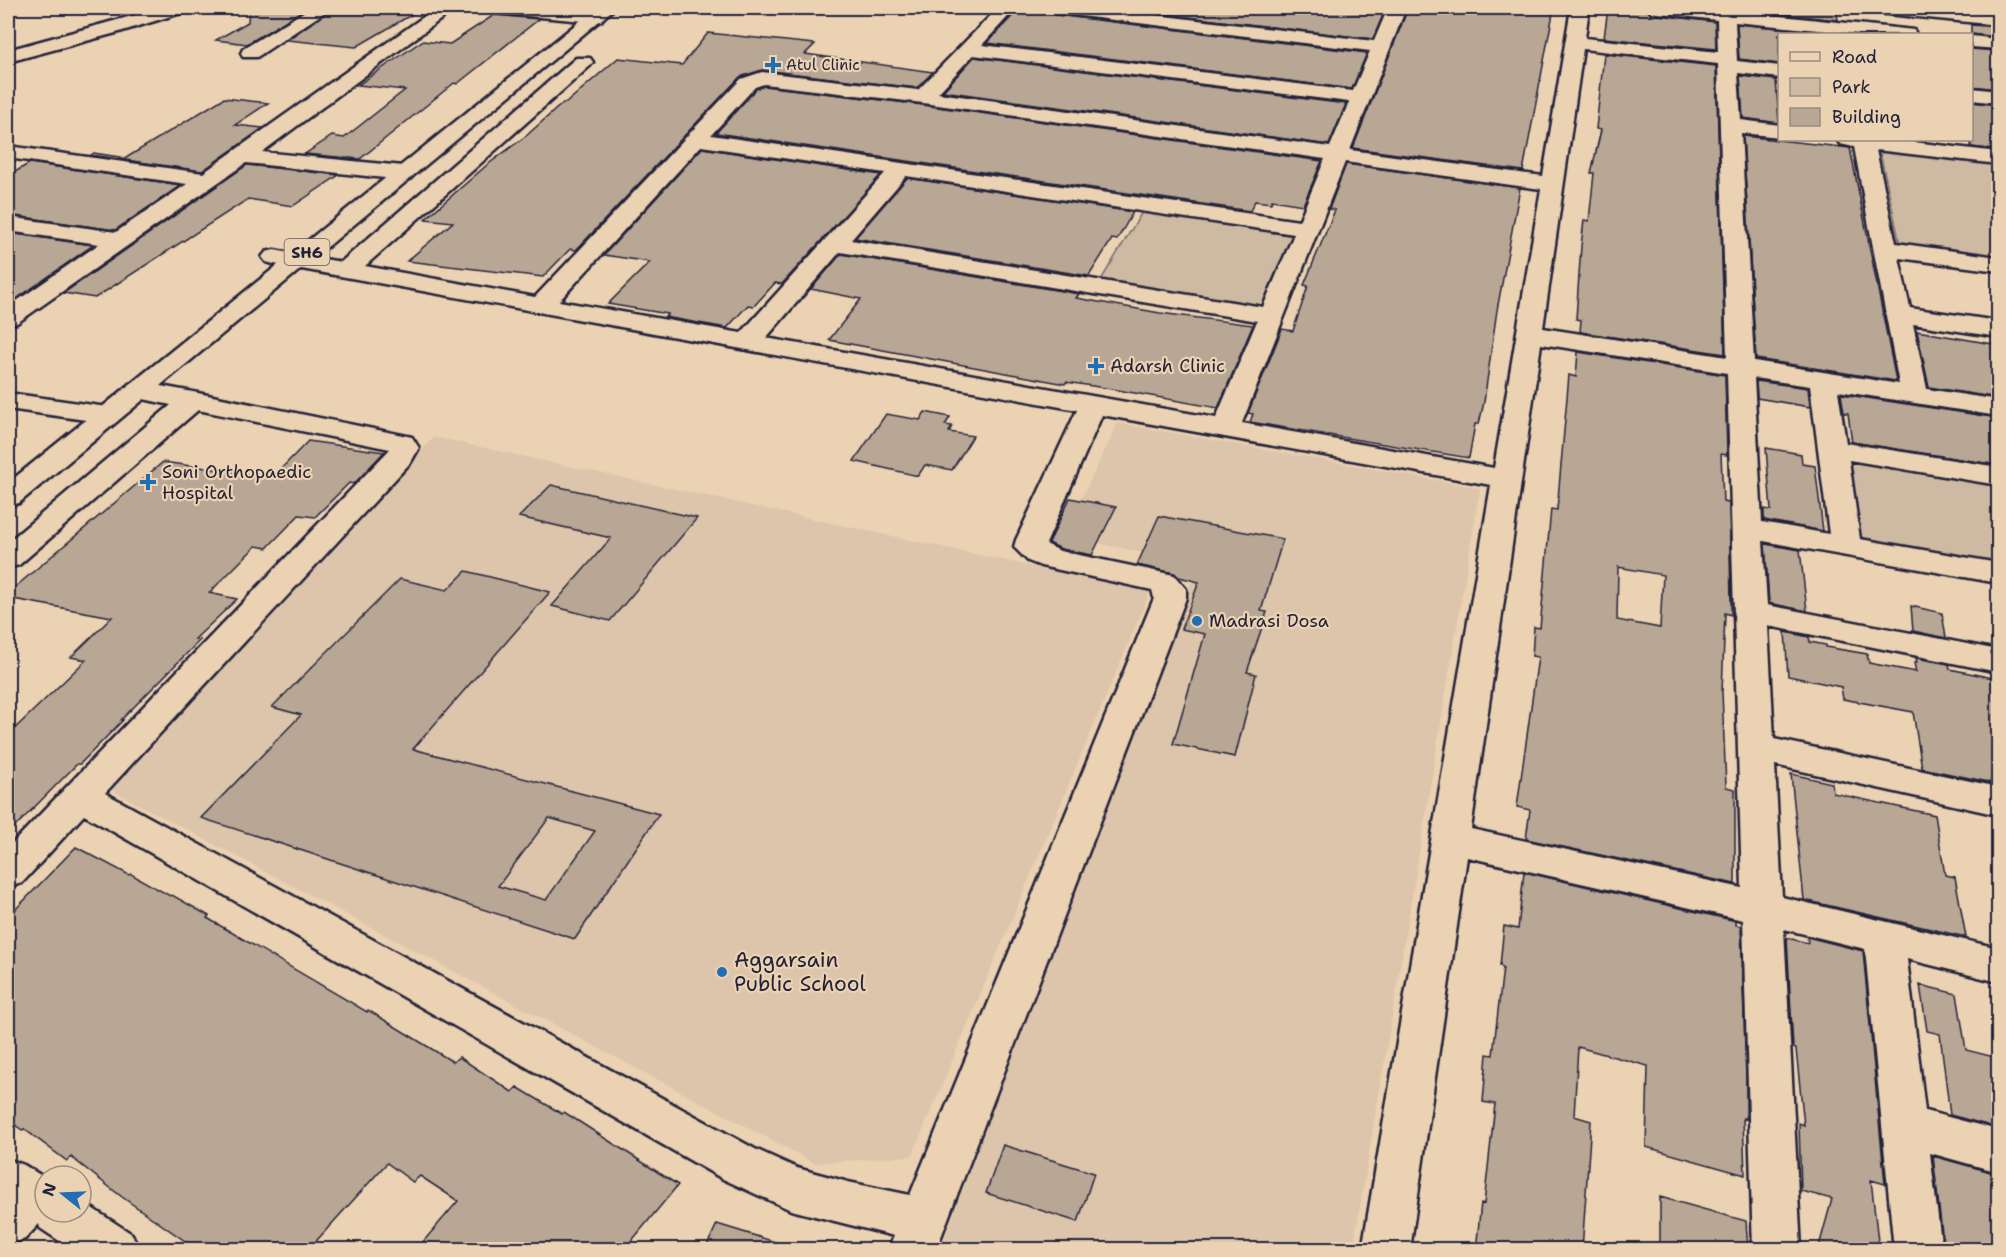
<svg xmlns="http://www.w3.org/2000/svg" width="2006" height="1257" font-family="'Shantell Sans',sans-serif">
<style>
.built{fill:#dcc5aa}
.green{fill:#ceb9a2;stroke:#786e6e;stroke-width:1.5}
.building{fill:#b9a795;stroke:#22223b;stroke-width:1.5;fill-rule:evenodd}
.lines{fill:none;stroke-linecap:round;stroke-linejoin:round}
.minor-casing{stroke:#22223b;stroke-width:5}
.major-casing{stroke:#22223b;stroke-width:5}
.minor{fill:#ebd2b3;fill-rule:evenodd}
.major{fill:#ebd2b3;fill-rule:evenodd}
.poi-dot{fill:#1f6fb2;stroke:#ebd2b3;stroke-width:2}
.labels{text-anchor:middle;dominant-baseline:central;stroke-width:4.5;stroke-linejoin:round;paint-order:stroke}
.far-poi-label{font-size:15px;fill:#22223b;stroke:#ebd2b3;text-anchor:start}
.shield{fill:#ebd2b3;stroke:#5e575f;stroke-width:1.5}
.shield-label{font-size:16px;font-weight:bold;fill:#22223b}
.poi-label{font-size:18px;fill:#22223b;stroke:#ebd2b3;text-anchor:start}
.near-poi-label{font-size:21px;fill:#22223b;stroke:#ebd2b3;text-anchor:start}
</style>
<rect width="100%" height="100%" fill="#ebd2b3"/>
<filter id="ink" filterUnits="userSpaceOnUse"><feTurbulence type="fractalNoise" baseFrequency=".0167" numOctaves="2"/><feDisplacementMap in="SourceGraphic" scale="12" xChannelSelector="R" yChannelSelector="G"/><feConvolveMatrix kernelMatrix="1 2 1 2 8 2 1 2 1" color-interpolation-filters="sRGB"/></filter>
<g filter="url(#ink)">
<path class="built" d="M1118,423L1480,488L1353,1249L940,1250L1198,564L1063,536Z
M434,437L1150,592L912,1156L815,1163L108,788Z"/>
<path class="green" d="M1879,148L1998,163V257L1900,244Z
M1142,212L1292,235L1261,307L1101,280Z
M1847,461L1998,486V564L1859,539Z"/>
<path class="building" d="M249,8H307L247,44L216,40L248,22Z
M333,8H423L356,47L287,40Z
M1020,8H1045L1048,13L1056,15L1367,53L1352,89L987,43Z
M1112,8H1386L1373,39Z
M1408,8H1554L1523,171L1353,148Z
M1608,8H1646L1651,14L1715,22L1716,49L1604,38Z
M1721,8H1836L1838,20Z
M494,15L539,19L457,84L454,83L360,159L305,154L332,136L344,138L405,90L358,85L422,41L450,44Z
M1737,24L1840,34H1779V64L1739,59Z
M1971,25L1998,27V37L1971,34Z
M708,33L815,44L805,54L933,72L917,88L762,70L740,77L576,250L570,249L543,277L407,261L453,222L425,219L487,165L526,136L563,103H566L618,58L682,65Z
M1971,49L1998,51V89L1971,86Z
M1604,54L1716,66L1725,354L1580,332L1581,320L1576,319L1581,246L1584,220L1589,221L1594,173H1591L1601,130L1596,129Z
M974,57L1346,104L1329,145L943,91Z
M1740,76L1776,80L1779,123L1743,118Z
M764,86L923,105L1322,161L1303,205L1272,200L1271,203L1255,201L1250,211L716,133L756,89Z
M224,98L268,103L235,125L263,128L202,171L91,155L94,153L126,158Z
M1971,102L1998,105V150L1971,147Z
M1743,136L1850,148L1896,381L1756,359Z
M702,148L881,175L782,284L775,283L754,306L748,305L727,328L665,317L668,314L608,304L650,262L604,255Z
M30,163L181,185L115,230L8,215V176Z
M1346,164L1520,188L1497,310L1484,402L1479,424H1475L1469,458L1250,422L1253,414L1248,413L1282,329L1293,331L1308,286L1304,285L1335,210L1329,209Z
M247,165L339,175L293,206L248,199L95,298L64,293Z
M907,178L1133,212L1117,240L1112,239L1089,276L855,238Z
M8,233L93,245L8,305Z
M841,254L1079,294L1076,298L1160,313L1253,325L1218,408L1112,389L1066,382L1065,384L829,340L861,299L811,289Z
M1917,331L1998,345V398L1929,387Z
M1578,352L1725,375L1727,455L1721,454L1723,502L1729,503L1731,603V615L1725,613L1722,692L1726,787L1735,789V884L1526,839L1530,810L1517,807L1538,657L1532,656L1534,627L1540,628L1551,509L1557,510L1569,375L1576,377ZM1618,567L1663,575L1660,628L1617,620Z
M1756,381L1808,388L1810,407L1757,398Z
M1841,394L1998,418V465L1852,442L1848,413H1844Z
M925,412L950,417L945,425L952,426L949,432L973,436L952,470L925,465L918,476L854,461L886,414L920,420Z
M308,441L384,452L354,484L349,483L315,517L299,515L267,548L256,546L209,593L237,599L195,639L200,640L121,720H123L80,764H77L8,834V735L86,660L71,657L112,617L8,598V593L163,462L257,475L260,472L275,475Z
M1766,448L1801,454L1802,464L1815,466L1823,531L1764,520V509L1771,510Z
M551,485L697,518L610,621L552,606L611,538L519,517Z
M1070,498L1116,507L1092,555L1061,549L1049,543Z
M1159,516L1283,539L1261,611L1267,612L1247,672L1256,674L1235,757L1173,744L1205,634L1181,629L1199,582L1179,577L1174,573L1137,565Z
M1765,544L1800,550L1807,611L1769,603Z
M466,571L550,592L413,749L659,814L575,939L201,818L301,715L272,707L400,579L447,590ZM549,818L595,831L546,900L498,886Z
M1911,606L1942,613L1946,638L1913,631Z
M1785,632L1809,637L1810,642L1826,645V647L1867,654L1869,663L1916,672L1914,663H1917L1916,658L1949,664L1950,669L1998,679V784L1922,768L1913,712L1843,699L1841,687L1788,676Z
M1791,774L1832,783L1833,793L1935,815L1945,875L1955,877L1966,937L1804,900Z
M76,847L129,875L131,874L170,896L172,895L209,916L207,918L367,1012L368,1010L453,1062L459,1057L512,1092L517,1087L562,1114L564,1112L678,1185L624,1250H416L458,1201L420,1176L413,1182L387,1163L308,1250H198L122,1197L71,1157L67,1161L24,1129L22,1130L8,1120V917Z
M1524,872L1736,921V925L1741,926L1746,1078V1119L1743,1118L1745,1175L1646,1147L1648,1066L1578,1047L1574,1116L1591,1121L1582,1250H1476L1481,1203L1484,1204L1495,1104L1483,1102L1487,1054L1493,1055L1503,967L1500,966L1504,926L1518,929Z
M1807,937L1863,951L1885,1184L1871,1180L1879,1250H1818L1832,1199L1801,1191L1799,1123L1804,1125L1796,1049L1793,1048L1787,938L1808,943Z
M1920,985L1957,994L1966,1050L1998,1058V1128L1950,1115L1940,1034L1927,1031Z
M1003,1145L1094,1173L1078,1222L986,1193Z
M1933,1156L1998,1174V1250H1971L1948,1244L1947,1250H1944Z
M1660,1197L1746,1221L1748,1250H1660Z
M717,1224L782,1244L781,1250H705Z"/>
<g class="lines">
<defs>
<path id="minor" d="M161,8H187L184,12L116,33L8,62V50Z
M310,8H331L257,57H243L241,53L243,49Z
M436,8H456L262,152L403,166L411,168L414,173L411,178L403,180L246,163L17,323L8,325V307L99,244L8,231V217L116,232L187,184L8,158V146L203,173Z
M487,8H550L595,12L601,13L604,17L601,21L595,22L496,13L490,12Z
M998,8H1016L982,45L1353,91L1370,51L1056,13L1050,12L1047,8H1097L1374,41L1388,8H1406L1350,150L1543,176L1571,8H1589L1585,38L1718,52L1717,20L1657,13L1651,12L1648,8H1704L1914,30L1916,34H1859L1735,22L1737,61L1780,66V78L1738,73L1741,120L1780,125V137L1741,133L1754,361L1899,384L1854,147L1840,144L1837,140H1896L1998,152V164L1876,150L1896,243L1998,257V271L1899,258L1910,308L1998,321V337L1913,324L1927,389L1998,400V416L1838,391L1846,443L1998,467V485L1849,460L1860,539L1998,563V583L1763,541L1767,605L1998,650V672L1768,626L1774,739L1998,787V815L1775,765L1782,897L1998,948V982L1907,959L1925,1111L1998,1130V1172L1930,1153L1942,1250H1894L1865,949L1784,929L1801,1250H1753L1743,920L1467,857L1410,1250H1362L1491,485L1102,415L1046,544L1060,551L1174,575L1186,589V598L936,1250H888L894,1236L791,1210L723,1179L84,815L22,883L8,887V848L390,449L198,410L19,565L8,568V542L171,405L129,396L125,390L129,384L139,382L193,392L412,437L419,448L411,462L105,793L755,1149L797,1168L848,1182L910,1195L1154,598L1152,590L1041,566L1028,561L1014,547L1016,540L1077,410L274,264L266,262L262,257L266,252L274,250L341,262L576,58H590L593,62L590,66L365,266L535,297L741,79L762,72L918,90ZM1583,49L1718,64L1727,357L1543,328ZM973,55L1349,102L1330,147L938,93ZM764,84L923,103L1325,159L1299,221L711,135L755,87ZM701,146L885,173L741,333L559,301ZM1345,162L1541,189L1494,468L1242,423ZM906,176L1294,234L1263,307L851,240ZM840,252L1257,321L1216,418L766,338ZM1541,344L1727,373L1742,888L1471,829ZM1754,378L1810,386L1829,534L1762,522Z
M1868,8H1926L1998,15V25L1877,13L1871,12Z
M1972,36L1998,39V49L1972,47Z
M1972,88L1998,91V103L1972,100Z
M8,393L107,407L117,409L121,415L117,421L107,423L8,409Z
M8,1159L24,1165L45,1178V1212H81V1201L132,1234L139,1250H73L40,1228L39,1224L25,1239L8,1245Z"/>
<path id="major" d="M596,8H615L19,503L8,506V483Z"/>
</defs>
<use href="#minor" class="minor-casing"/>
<use href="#major" class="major-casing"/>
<use href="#minor" class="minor"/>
<use href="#major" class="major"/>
</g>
</g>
<g class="poi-dot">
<path d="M770 56h6v6h6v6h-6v6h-6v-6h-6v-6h6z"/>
<path d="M1093 357h6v6h6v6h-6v6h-6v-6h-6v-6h6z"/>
<path d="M145 473h6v6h6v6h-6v6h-6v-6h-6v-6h6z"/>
<circle cx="1197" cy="621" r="6"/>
<circle cx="722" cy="972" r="6"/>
</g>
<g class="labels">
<g class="far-poi-label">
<text x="786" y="65">Atul Clinic</text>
</g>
<rect class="shield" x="284.5" y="239" width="45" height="26" rx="4.5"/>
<g class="shield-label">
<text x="307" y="252">SH6</text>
</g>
<g class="poi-label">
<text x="1110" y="366">Adarsh Clinic</text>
<text x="162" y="472">Soni Orthopaedic<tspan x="162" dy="21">Hospital</tspan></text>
<text x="1209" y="621">Madrasi Dosa</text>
</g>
<g class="near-poi-label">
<text x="734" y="960">Aggarsain<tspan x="734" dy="24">Public School</tspan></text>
</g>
</g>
<rect width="2006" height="1257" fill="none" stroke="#ebd2b3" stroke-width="30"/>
<rect x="15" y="15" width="1976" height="1227" fill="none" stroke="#22223b" stroke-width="2" filter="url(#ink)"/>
<rect x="1778" y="33" width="195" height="108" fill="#ebd2b3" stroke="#9b8c83" stroke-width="1.5"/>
<rect x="1790" y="52" width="30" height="9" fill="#ebd2b3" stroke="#9b8c83" stroke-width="1.5"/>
<text x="1832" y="63" font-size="18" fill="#22223b">Road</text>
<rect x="1790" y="78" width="30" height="18" fill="#ceb9a2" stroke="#9b8c83" stroke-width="1.5"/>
<text x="1832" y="93" font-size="18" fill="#22223b">Park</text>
<rect x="1790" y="108" width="30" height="18" fill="#b9a795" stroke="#9b8c83" stroke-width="1.5"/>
<text x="1832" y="123" font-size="18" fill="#22223b">Building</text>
<g transform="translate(63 1194) rotate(288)"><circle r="28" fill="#ebd2b3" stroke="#9b8c83" stroke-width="1.5"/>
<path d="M0-4.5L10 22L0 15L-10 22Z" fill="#1f6fb2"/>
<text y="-9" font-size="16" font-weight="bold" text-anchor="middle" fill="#22223b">N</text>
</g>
</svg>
